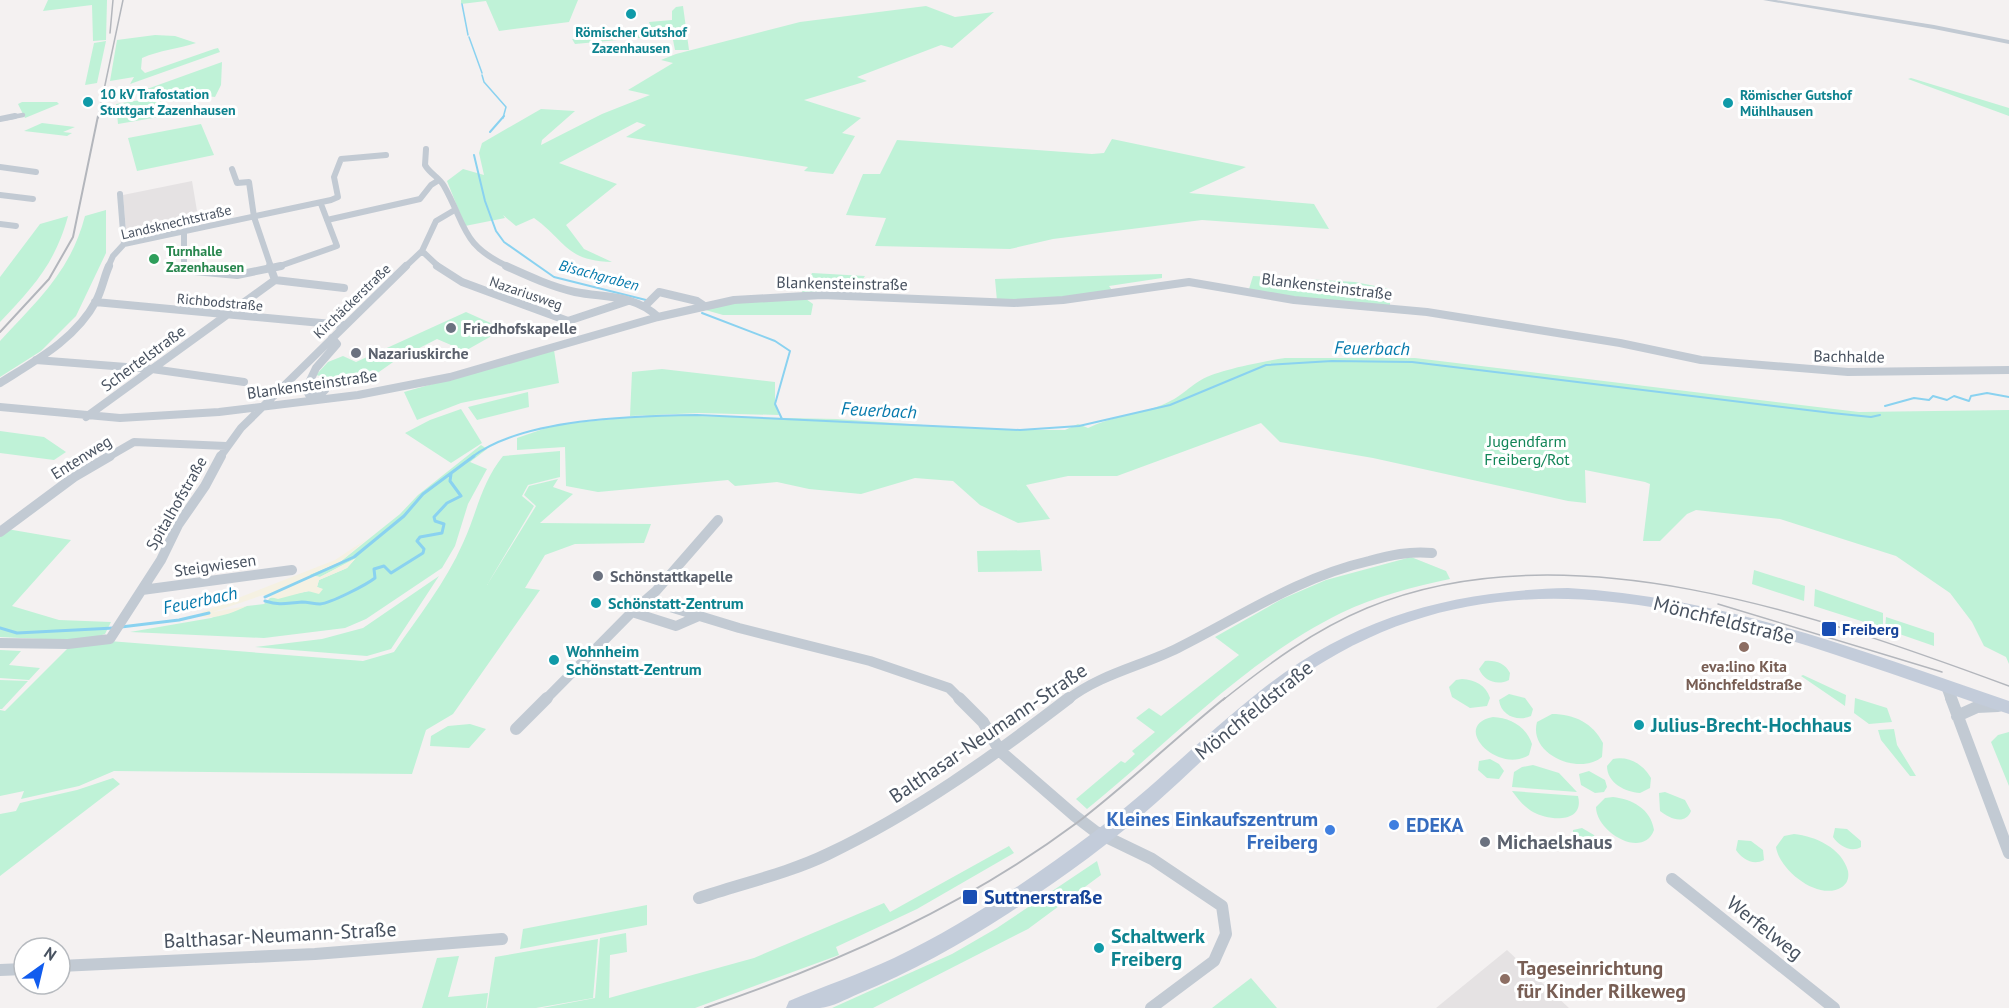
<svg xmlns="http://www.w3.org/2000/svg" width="2009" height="1008" font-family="'PT Sans',sans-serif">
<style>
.education{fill:#e5e2e3}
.green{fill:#bff2d7}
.sand{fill:#f5f1e2}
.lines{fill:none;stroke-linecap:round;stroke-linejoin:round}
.stream-far2{stroke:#8ad2f0;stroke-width:1.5}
.stream-far1{stroke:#8ad2f0;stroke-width:2}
.stream{stroke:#8ad2f0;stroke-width:3}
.minor-far4{stroke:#c2cad3;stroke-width:4.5}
.minor-far3{stroke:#c2cad3;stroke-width:6}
.minor-far2{stroke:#c2cad3;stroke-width:8}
.minor-far1{stroke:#c2cad3;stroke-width:10}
.minor{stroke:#c2cad3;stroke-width:12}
.tertiary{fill:#c2cad3;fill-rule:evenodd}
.secondary{fill:#c3ccda;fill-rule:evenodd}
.tram-far1{stroke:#b3b6bc;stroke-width:1.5}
.tram{stroke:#b3b6bc;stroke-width:2}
.rail-far1{stroke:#b3b6bc;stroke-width:1.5}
.rail{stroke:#b3b6bc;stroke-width:2}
.culture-dot{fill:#0f9aa8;stroke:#fff;stroke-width:2}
.leisure-dot{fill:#2e9e5b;stroke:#fff;stroke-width:2}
.worship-dot{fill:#6b7280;stroke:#fff;stroke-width:2}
.transit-dot{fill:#1a4fb4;stroke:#fff;stroke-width:2}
.education-dot{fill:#8d6e63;stroke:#fff;stroke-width:2}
.shop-dot{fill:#3f7fe0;stroke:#fff;stroke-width:2}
.labels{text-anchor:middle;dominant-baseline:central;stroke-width:6;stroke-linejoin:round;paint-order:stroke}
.far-culture-label{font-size:14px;font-weight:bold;fill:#0d838f;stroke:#fff;text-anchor:start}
.far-street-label{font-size:14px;fill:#485260;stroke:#fff}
.far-leisure-label{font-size:14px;font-weight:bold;fill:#27864d;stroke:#fff;text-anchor:start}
.far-water-label{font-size:15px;font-style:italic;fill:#077aad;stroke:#fff}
.street-label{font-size:16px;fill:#485260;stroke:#fff}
.worship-label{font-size:16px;font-weight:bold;fill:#5b616d;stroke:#fff;text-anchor:start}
.park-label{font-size:16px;fill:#138658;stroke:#fff}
.culture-label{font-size:16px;font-weight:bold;fill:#0d838f;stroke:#fff;text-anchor:start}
.transit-label{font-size:16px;font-weight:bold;fill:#164399;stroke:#fff;text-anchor:start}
.education-label{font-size:16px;font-weight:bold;fill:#785e54;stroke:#fff}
.water-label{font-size:18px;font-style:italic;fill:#077aad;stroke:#fff}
.near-street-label{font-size:20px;fill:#485260;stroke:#fff}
.near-culture-label{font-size:20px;font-weight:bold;fill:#0d838f;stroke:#fff;text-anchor:start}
.near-shop-label{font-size:20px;font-weight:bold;fill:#366cbe;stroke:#fff;text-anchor:end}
.near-worship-label{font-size:20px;font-weight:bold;fill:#5b616d;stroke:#fff;text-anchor:start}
.near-transit-label{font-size:20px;font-weight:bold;fill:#164399;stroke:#fff;text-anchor:start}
.near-education-label{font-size:20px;font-weight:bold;fill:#785e54;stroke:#fff;text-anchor:start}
</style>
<rect width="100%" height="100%" fill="#f4f1f1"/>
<path class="education" d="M192,181L197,211L187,214V218L126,230L123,195Z
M1507,950L1569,1008H1436Z"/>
<path class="green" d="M48,0H107L106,40L93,41L92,5L43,11Z
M461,0H578L569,22L499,31L486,1L461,4Z
M683,6L689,50H675L672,35L575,44L572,39L652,31L649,22L672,20V11L676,7Z
M926,6L955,17L994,12L952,48L941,45L857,77L867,81L804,100L861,118L842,133L855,136L833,174L804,171L808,167L626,137L646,125L637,122L559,163L617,184L566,225L584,249L612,262C566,261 566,241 534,218L516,226L503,215L505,218L465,226L447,181L463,169L484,175L479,153L482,143L541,109L575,111L542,140L541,145L602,114L650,95L628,90L673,63L661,60L676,54L800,22Z
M155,35L175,36L196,43C178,49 160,50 142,58L141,69L145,73L214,49L218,48L220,52L130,84L134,77L110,81L117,40Z
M106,41L97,83L85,85L94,43Z
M222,62L221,85L215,97L147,89Z
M1911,78L2009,108V116L1908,79Z
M160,97L165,116L118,124L116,104Z
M22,102H57L59,104L25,118L18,104Z
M42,123L75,127L63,132L72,133L67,136L24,131Z
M201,124L214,155L137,171L128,138Z
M1112,139L1246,167L1189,193L1314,204L1329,229L1202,220L1053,239L1010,249L875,246L886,218L846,215L863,174H880L897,140L1092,154L1104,153Z
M106,210V253L76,316L41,351L0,377V341C37,301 71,271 85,216Z
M68,216C55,264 33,287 0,322V277L40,224Z
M812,273L865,276L858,286L801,294Z
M1162,274V278L1109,286L1112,290L1061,298L997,301L995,279Z
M1253,276L1355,282L1390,289V307L1293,297L1249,289Z
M806,299L813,304L811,315H723L702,309L727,303Z
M466,312L504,329L465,351L437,339L396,360L369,379H333L316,375L328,362L343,356L356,362Z
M554,350L559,383L461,403L417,420L404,392Z
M1285,358H1415L1859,412L2009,410V664L2006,657L1984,646L1972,622L1950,593L1896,556L1780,519L1696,510L1687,514L1660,541H1643L1650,484L1645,482L1585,470L1586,503L1568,501L1373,458L1280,442L1261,423L1117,476H1068L1026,485L1050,519L1018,523L980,505L953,481L915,478L861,494L809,489L777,482L735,486L728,480L598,492L566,486L565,447L517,450V438L555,425L652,415L837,419L981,429L1065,430L1078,424L1088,428C1112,416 1138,415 1162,405C1181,397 1185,390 1201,380C1217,370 1265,361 1285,358Z
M662,369L775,382V403L779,415L699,413L630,416L632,372Z
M528,392L529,407L477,420L468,407Z
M461,409L482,443L451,463L405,433L430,420Z
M0,431L44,437L66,452L54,460L0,453Z
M481,445L487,449L470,462L487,469L468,504L455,546L442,568L366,619L345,628L264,638L130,632L211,618L247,606L264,604L270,598L322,589L317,587L319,580L347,568L355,559L320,577L309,575L340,562L400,514L418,495Z
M560,451V477L528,485L522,496L534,506L487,585L536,506L524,495L529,486L558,479L553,487L573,494L540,523L651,524L644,543L575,544L545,555L525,588L540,590L453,714L426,730L412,774L114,771L79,786L21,799L24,791L0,796V710L5,711L69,647L109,641L363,661L394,652C418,617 446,582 463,543C477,513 481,483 503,456Z
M7,529L71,540L12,606L59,620L111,622L105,634L83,641L0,637V534Z
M1040,550L1042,571L978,572L977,551Z
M1411,557L1446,571L1450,579C1413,587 1376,596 1341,613C1244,661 1170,742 1087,809L1076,799L1121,761L1125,763L1135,754L1132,751L1155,732L1136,718L1149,708L1161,716L1239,655L1215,637L1282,599L1326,580Z
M1754,570L1805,586L1804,601L1752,584Z
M439,576L391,649L367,656L255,647L322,639L363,628Z
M1815,589L1883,613V628L1814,606Z
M1886,617L1934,633V646L1885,629Z
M0,650L21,651L9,665L40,668L29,680L0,678Z
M1485,661C1495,660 1505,663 1510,673L1509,680C1497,686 1484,681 1479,669Z
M1803,675L1846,695L1845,706L1801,676Z
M1462,679C1475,680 1486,685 1490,698L1487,706L1470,708L1452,697L1449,687L1456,680Z
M0,680L28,681L2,709H0Z
M1509,694L1525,698L1533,709L1531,716C1518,722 1501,716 1499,700Z
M1855,698L1887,708L1892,722L1869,724L1854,713Z
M1552,714C1574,714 1593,723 1603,743L1602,757C1579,776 1528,754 1537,722Z
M1493,717C1510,718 1526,726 1532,744L1529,755C1497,775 1450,725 1493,717Z
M470,724L486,729L469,748L430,746L431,736L448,726Z
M1894,729L1897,745L1916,776H1910L1881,740L1878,730Z
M2009,732V786L1991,742L1998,735Z
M1490,759L1499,764L1504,771L1499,779L1487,778L1478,770L1479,761Z
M1613,759C1629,756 1643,764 1651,778L1650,788L1640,793C1625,792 1607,783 1607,766Z
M1533,765L1559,773L1577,792L1512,787L1514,772L1522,767Z
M1589,771L1605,780L1607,787L1604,792L1595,793L1581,785L1579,774Z
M113,778L120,784L0,876V814L16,811L20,803L77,790Z
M1512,791L1578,796C1585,824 1549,821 1533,812C1524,807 1518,799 1512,791Z
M1665,792L1685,800L1691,811C1685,826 1669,818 1660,811L1659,793Z
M1613,797C1632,799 1651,809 1654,830C1643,860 1596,832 1596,807L1605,798Z
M1582,828L1594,835L1597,842L1594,847H1582L1573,839V830Z
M1835,828L1847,829L1861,841V847C1851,853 1839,846 1833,837Z
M1794,834C1815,836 1842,848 1848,871C1849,877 1848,883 1842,887C1819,902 1779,870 1776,847L1784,836Z
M1738,840L1751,841L1763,850L1764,860C1753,866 1742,859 1736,850Z
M1009,846L1014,853L917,909L836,947L839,955L695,1008H542L595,998L600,938L626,933L627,952L610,955L609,998L754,958L884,903L890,912Z
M1097,861L1101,875L1028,929L873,1008H832L952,954L997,928Z
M647,905V925L520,949L523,929Z
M598,939L593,998L536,1008H487L495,957Z
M459,956L448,997L488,993L486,1008H422L437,958Z
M1251,978L1277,1008H1212Z"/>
<path class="sand" d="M367,539L340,562L309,575L320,577L356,558L347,568L319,580L317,587L323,589L319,594L308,591L278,599L263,595L213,612L247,606C233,613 214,620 198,616L202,612L335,560Z"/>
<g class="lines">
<path class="stream-far2" d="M462,4L468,35
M469,37L482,73
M482,75L484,82L506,107L503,118"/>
<path class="stream-far1" d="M490,132L504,116
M474,155L485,201L496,231L504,242L554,277L646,300
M702,313L775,341L790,351L775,404L782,419
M1885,406L1914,398L1929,400L1933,396L1947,400L1954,396L1969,401L1971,396L1987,393L2009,397
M472,457C523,418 633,416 697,415L1020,430L1079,426L1170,405L1266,365L1332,361L1412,362L1832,413L1871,417L1880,415"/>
<path class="stream" d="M265,597L354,557L404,516L423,494L474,456
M265,601C282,606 286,603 302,602C308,602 314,604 320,604C331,603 366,585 375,578L374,569L384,566L391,573L423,553L424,549L417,541L420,537L442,533L444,524L435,521L434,517L447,503L461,496L450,481L451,474
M121,627L179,620L209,613
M0,628L17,633L114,628"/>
<path class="minor-far4" d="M7,118L23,115"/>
<path class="minor-far3" d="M0,119L15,116
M426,149L425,165C430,174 439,177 444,186C467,227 461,245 509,267
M0,167L36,172
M232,169L237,183L249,182L254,217L271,267
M120,194L124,244
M0,195L33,199
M327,220L420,199L431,185L439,180
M0,224L16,226
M184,231V267
M422,251L439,267
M108,267L113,256L124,244L331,200L338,197L334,177L341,159L386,155
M277,267L337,246L321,204
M405,267L422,251L436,221L453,211"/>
<path class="minor-far2" d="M184,266V270L237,275L281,266
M270,266L275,280L344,288
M437,266L462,282L568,321L628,301
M506,266C528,276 552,287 575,292C605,298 634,294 658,317
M95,302L343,325
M646,305L659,292L697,301L703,305
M36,360L152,369L244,382
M0,383C35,361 76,339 96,301C102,290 104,277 109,266
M325,390L320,395H309L306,389L316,368L337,344L332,338
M0,407L120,418L219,412L358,395L450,377L658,317L734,300L822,295L1014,303L1063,300L1189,282L1294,300L1427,312L1620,343L1701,360L1848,372L2009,370
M86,417L275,280
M108,457L134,442L226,446
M220,457L241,428L406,266"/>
<path class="minor-far1" d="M0,532L74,477L110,456
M142,590L292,570
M647,600L739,628L870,661L949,688L961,700
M699,616L676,626L632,612L656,591L718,520
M0,643L68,644L110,639L161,560L178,525L205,486L221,456
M1946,686L1951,700
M545,700L632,612
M1067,700C1100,674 1142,666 1178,648C1242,616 1299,577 1369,561C1391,555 1409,551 1432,553"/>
<path class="minor" d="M959,698L983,722L1000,751L1075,816L1096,832L1152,859L1222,906L1226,934L1214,961L1151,1008
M1951,698L2009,853
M1957,716L1977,707L1998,706
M516,729L547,698
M1672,879L1834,1008
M699,898C740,884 789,873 828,854C916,812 992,757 1069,698
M60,966L315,954L502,939
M0,970L24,969"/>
<path class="tertiary" d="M1763,0H1776L1934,25L2009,40V44L1934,29Z"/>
<path class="secondary" d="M1568,588C1723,597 1863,651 2009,701V714C1773,637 1528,517 1296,680C1246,716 1203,761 1157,802C1111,843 1061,879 1009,913C961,944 911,972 858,994C846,999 833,1007 820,1008C809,1008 797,1008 786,1008L789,1001C824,986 860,974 894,958C965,924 1031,879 1094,832C1152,789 1203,736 1260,691C1353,617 1450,591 1568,588Z"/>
<path class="tram-far1" d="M1718,604L1942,672
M1223,700C1268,664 1314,630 1367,608C1566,525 1819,616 2009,686"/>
<path class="tram" d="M705,1008C838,963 965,906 1078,822C1129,783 1175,738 1225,698"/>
<path class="rail-far1" d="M110,33L113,0
M98,118L123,0"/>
<path class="rail" d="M0,332L49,279L73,237L98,116"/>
</g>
<g class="culture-dot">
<circle cx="631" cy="14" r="6"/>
<circle cx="88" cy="102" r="6"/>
<circle cx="1728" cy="103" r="6"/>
<circle cx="596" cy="603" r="6"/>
<circle cx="554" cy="660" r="6"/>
<circle cx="1639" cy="725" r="6"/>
<circle cx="1099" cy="948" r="6"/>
</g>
<circle class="leisure-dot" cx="154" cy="259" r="6"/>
<g class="worship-dot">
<circle cx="451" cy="328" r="6"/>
<circle cx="356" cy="353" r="6"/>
<circle cx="598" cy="576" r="6"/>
<circle cx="1485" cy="842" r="6"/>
</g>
<g class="transit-dot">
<rect x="1821" y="621" width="16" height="16" rx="3"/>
<rect x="962" y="889" width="16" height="16" rx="3"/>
</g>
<g class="education-dot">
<circle cx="1744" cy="647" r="6"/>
<circle cx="1505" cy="979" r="6"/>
</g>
<g class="shop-dot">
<circle cx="1394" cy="825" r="6"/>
<circle cx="1330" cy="830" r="6"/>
</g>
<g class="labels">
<g class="far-culture-label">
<text x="631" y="32" text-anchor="middle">Römischer Gutshof<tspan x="631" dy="16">Zazenhausen</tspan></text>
<text x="100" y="94">10 kV Trafostation<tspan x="100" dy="16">Stuttgart Zazenhausen</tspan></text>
<text x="1740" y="95">Römischer Gutshof<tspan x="1740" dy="16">Mühlhausen</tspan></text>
</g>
<g class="far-street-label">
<text transform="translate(176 222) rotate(-13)">Landsknechtstraße</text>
<text transform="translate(526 293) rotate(19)">Nazariusweg</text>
<text transform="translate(352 301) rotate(-44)">Kirchäckerstraße</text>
<text transform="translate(220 302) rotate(5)">Richbodstraße</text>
</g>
<g class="far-leisure-label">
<text x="166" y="251">Turnhalle<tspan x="166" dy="16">Zazenhausen</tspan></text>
</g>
<g class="far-water-label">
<text transform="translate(599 275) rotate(15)">Bisachgraben</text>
</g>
<g class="street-label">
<text transform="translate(842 283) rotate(1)">Blankensteinstraße</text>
<text transform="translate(1327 286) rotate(7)">Blankensteinstraße</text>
<text transform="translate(1849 356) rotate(1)">Bachhalde</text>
<text transform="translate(143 358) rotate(-36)">Schertelstraße</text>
<text transform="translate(312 384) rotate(-8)">Blankensteinstraße</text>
<text transform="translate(81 457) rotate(-32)">Entenweg</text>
<text transform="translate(176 503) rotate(-60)">Spitalhofstraße</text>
<text transform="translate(215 565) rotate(-8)">Steigwiesen</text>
</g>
<g class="worship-label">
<text x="463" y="328">Friedhofskapelle</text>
<text x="368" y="353">Nazariuskirche</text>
<text x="610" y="576">Schönstattkapelle</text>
</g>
<g class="park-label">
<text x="1527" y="441">Jugendfarm<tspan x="1527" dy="18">Freiberg/Rot</tspan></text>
</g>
<g class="culture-label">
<text x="608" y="603">Schönstatt-Zentrum</text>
<text x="566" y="651">Wohnheim<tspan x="566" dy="18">Schönstatt-Zentrum</tspan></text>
</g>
<g class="transit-label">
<text x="1842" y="629">Freiberg</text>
</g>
<g class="education-label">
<text x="1744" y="666">eva:lino Kita<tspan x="1744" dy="18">Mönchfeldstraße</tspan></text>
</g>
<g class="water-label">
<text transform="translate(1372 348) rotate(1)">Feuerbach</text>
<text transform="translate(879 410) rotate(3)">Feuerbach</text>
<text transform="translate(200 600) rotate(-12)">Feuerbach</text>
</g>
<g class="near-street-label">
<text transform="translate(1724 620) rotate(14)">Mönchfeldstraße</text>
<text transform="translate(1254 710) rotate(-39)">Mönchfeldstraße</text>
<text transform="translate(988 733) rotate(-34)">Balthasar-Neumann-Straße</text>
<text transform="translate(1765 928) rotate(38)">Werfelweg</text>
<text transform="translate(280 935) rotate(-3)">Balthasar-Neumann-Straße</text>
</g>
<g class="near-culture-label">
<text x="1651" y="725">Julius-Brecht-Hochhaus</text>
<text x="1111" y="936">Schaltwerk<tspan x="1111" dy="23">Freiberg</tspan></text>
</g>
<g class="near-shop-label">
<text x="1318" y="819">Kleines Einkaufszentrum<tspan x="1318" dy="23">Freiberg</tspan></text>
<text x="1406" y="825" text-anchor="start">EDEKA</text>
</g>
<g class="near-worship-label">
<text x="1497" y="842">Michaelshaus</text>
</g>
<g class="near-transit-label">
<text x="984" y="897">Suttnerstraße</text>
</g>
<g class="near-education-label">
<text x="1517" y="968">Tageseinrichtung<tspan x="1517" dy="23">für Kinder Rilkeweg</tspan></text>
</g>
</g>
<g transform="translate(42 966) rotate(34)"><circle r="28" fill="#ffffff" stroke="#b6babf" stroke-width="1.5"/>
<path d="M0-4.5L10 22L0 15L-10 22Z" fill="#115cee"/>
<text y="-9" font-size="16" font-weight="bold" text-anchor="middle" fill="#485260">N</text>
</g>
</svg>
